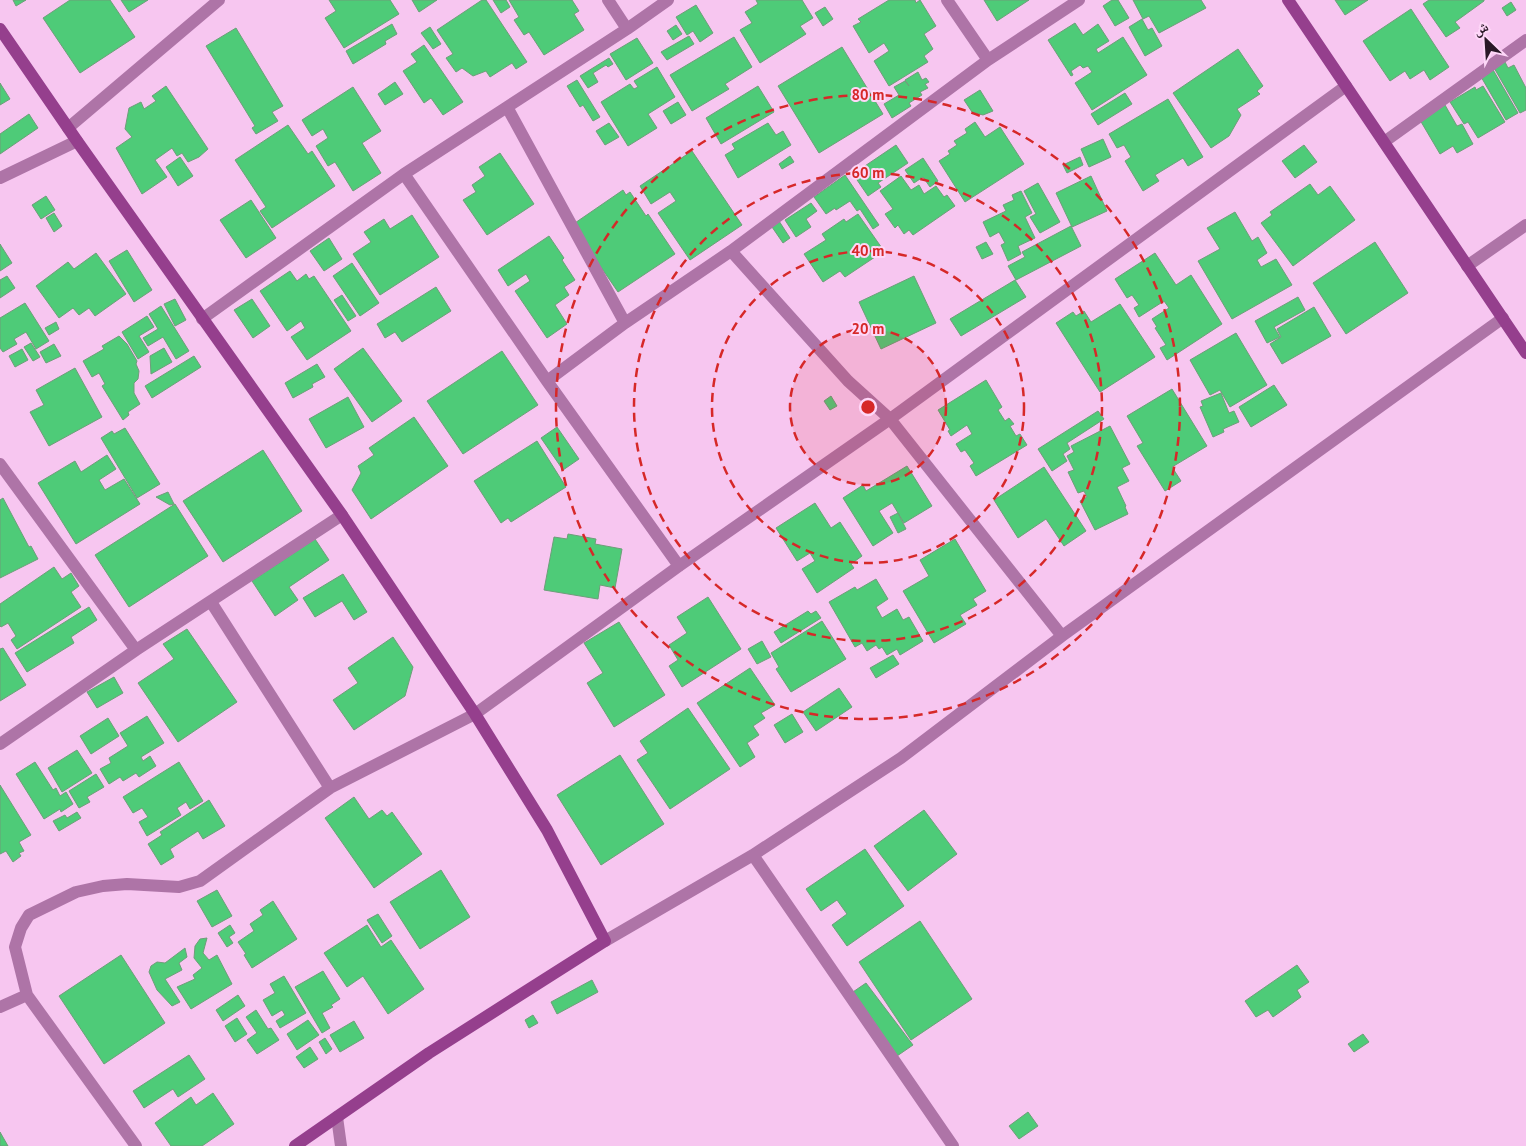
<svg xmlns="http://www.w3.org/2000/svg" width="1526" height="1146" font-family="'PT Sans','Noto Naskh Arabic',sans-serif">
<style>
.building{fill:#4ecb78;stroke:#6d9e79}
.lines{fill:none;stroke-linecap:round;stroke-linejoin:round}
.street{stroke:#ae74a7;stroke-width:12}
.secondary{stroke:#953f8d;stroke-width:12}
.ring{fill:none;stroke:#d62828;stroke-width:2.5;stroke-dasharray:9 6}
.centre{fill:#d62828;stroke:#fed7f8;stroke-width:2.5}
.ring-label{font-size:15px;text-anchor:middle;font-weight:bold;fill:#d62828;stroke:#fed7f8;stroke-width:4;stroke-linejoin:round;paint-order:stroke}
</style>
<rect width="100%" height="100%" fill="#f7c6f0"/>
<path class="building" d="M13,0H26L16,6Z
M70,0H110L135,37L80,73L43,18Z
M121,0H148L129,12Z
M329,0H390L399,14L344,48L325,18L336,11Z
M412,0H437L419,12Z
M482,0H486L527,62L516,69L512,63L490,77L486,71L473,76L462,68L456,72L446,58L453,54L437,30Z
M493,0H506L510,7L501,13Z
M509,0H572L579,11L574,14L584,30L544,55L529,32L524,35L514,20L519,17Z
M756,0H802L813,18L800,26L806,34L760,63L740,30L752,23L745,12L758,4Z
M889,0H915L916,3L920,0L936,26L924,34L933,49L924,56L928,62L889,86L874,61L889,51L884,43L869,53L853,26L861,22L858,19Z
M984,0H1029L997,21Z
M1112,0H1118L1129,18L1115,26L1103,6Z
M1133,0H1201L1206,8L1159,33L1149,16L1143,19Z
M1335,0H1368L1345,15Z
M1429,0H1484V1L1455,22L1460,28L1446,37L1423,4Z
M1511,2L1516,10L1507,16L1502,8Z
M696,5L713,33L700,42L693,31L687,35L676,17Z
M825,7L833,19L823,26L815,13Z
M1411,9L1449,67L1430,80L1424,70L1410,79L1405,71L1390,81L1363,41Z
M1142,19L1148,30L1152,28L1162,46L1145,56L1129,27Z
M1075,23L1083,35L1098,24L1109,41L1096,49L1098,53L1123,37L1147,75L1092,110L1075,83L1092,72L1088,66L1083,68L1080,65L1071,71L1073,75L1071,76L1048,40Z
M392,24L397,34L385,41L386,44L353,64L346,51Z
M676,25L682,34L673,40L667,31Z
M430,27L441,44L433,49L421,33Z
M236,28L283,106L272,112L278,121L256,134L252,128L255,126L206,46Z
M689,36L694,44L667,60L661,52Z
M734,37L752,67L725,84L729,89L692,111L670,75Z
M637,38L653,63L626,80L610,54Z
M424,45L463,102L443,115L431,98L424,103L403,71L417,62L411,54Z
M842,47L883,114L819,153L778,86Z
M1238,49L1263,86L1257,91L1260,94L1237,109L1241,115L1229,136L1211,148L1173,93Z
M609,58L613,64L608,67L606,65L593,73L598,82L588,88L580,76Z
M1504,60L1508,68L1514,65L1526,88V110L1520,113L1493,66Z
M657,67L675,97L648,114L657,128L628,146L601,102L630,84L634,89L638,87L634,81Z
M1492,68L1518,113L1506,120L1480,75Z
M918,72L922,80L926,78L929,82L925,84L928,88L920,92L922,95L909,103L911,106L892,118L884,104L899,95L894,87L905,81L909,86L905,80Z
M577,80L600,117L593,121L583,105L580,107L567,86Z
M395,82L403,94L385,105L378,94Z
M0,83L10,99L0,105Z
M166,86L208,149L199,157L188,162L182,153L177,156L172,148L155,160L167,177L142,194L116,148L132,137L125,129L129,108L141,102L144,109L156,101L152,96Z
M758,86L774,112L721,144L706,118Z
M1483,86L1505,122L1478,138L1468,122L1464,124L1450,102L1475,87L1476,90Z
M353,87L381,131L362,143L381,173L353,191L335,162L328,166L316,146L328,138L323,129L312,136L302,120Z
M980,90L993,111L983,115L972,112L964,100Z
M1125,93L1132,104L1098,125L1091,114Z
M1168,99L1203,157L1188,166L1183,158L1155,175L1159,181L1143,191L1125,161L1131,157L1124,145L1117,148L1109,134Z
M678,102L686,115L671,124L663,111Z
M1445,105L1457,126L1462,124L1473,144L1457,153L1453,146L1440,154L1420,120Z
M29,114L38,128L0,154V134Z
M975,122L985,137L1000,127L1024,164L965,202L939,161L950,154L948,151L957,145L954,141L967,133L965,129Z
M609,123L619,137L605,145L596,131Z
M768,123L776,135L783,131L791,145L738,178L725,155L735,149L732,144Z
M288,125L308,154L312,151L335,186L272,228L260,211L266,207L235,160Z
M1103,139L1111,157L1089,167L1081,149Z
M896,145L908,163L878,183L881,187L868,196L853,174Z
M1304,145L1317,162L1295,178L1282,161Z
M692,151L742,225L690,260L658,213L676,201L670,192L651,204L640,186Z
M500,153L534,204L487,235L463,200L476,192L472,185L485,176L479,167Z
M790,156L794,162L782,169L779,164Z
M180,157L193,176L178,186L166,167Z
M1080,157L1083,165L1067,173L1063,165Z
M923,158L938,181L930,187L923,177L914,183L905,170Z
M845,175L879,225L873,229L860,209L857,211L850,201L836,210L835,208L826,214L814,197Z
M901,176L911,190L919,185L924,194L936,186L944,197L947,195L955,206L913,235L909,230L904,234L898,225L895,228L885,214L893,209L880,191Z
M1091,176L1107,211L1072,227L1056,193Z
M1038,183L1060,222L1040,233L1030,217L1036,214L1024,191Z
M1310,184L1318,195L1330,186L1355,220L1293,266L1261,223L1272,215L1270,212Z
M623,190L626,195L630,192L646,216L648,214L675,254L618,292L572,225Z
M1021,191L1032,213L1025,217L1035,238L1018,246L1021,254L1008,261L1001,245L1005,243L999,232L990,237L983,222L1006,211L1003,205L1014,200L1012,195Z
M46,196L55,210L41,219L32,205Z
M251,200L276,238L246,258L220,220Z
M811,203L817,211L806,219L811,227L796,237L785,220Z
M1235,212L1252,241L1258,237L1267,253L1257,260L1261,267L1276,259L1292,285L1232,319L1198,261L1220,249L1207,228Z
M54,213L62,226L54,232L46,218Z
M858,214L884,251L845,277L840,271L823,282L804,254L826,240L822,234L844,219L846,222Z
M412,215L439,257L380,295L353,254L371,242L364,232L384,219L390,229Z
M779,221L790,238L783,243L772,227Z
M1071,226L1081,246L1016,280L1008,266L1025,257L1022,252Z
M549,236L564,258L562,260L575,280L564,287L569,295L555,305L567,324L547,338L515,291L530,281L526,274L508,286L498,270Z
M329,238L342,259L324,271L310,251Z
M986,242L993,254L982,259L976,247Z
M1375,242L1408,293L1346,334L1313,283Z
M0,244L12,263L0,271Z
M127,250L152,290L134,302L109,261Z
M96,253L126,294L95,316L89,308L79,315L73,308L59,318L36,286L68,262L74,269Z
M1155,253L1176,285L1191,275L1222,324L1167,360L1160,348L1166,345L1155,328L1157,327L1152,319L1169,308L1164,301L1139,317L1134,308L1139,305L1132,295L1127,298L1115,279Z
M352,263L379,303L360,316L333,276Z
M290,271L297,281L306,274L309,279L314,276L351,331L307,360L291,337L305,328L301,321L287,331L260,291Z
M7,276L15,288L0,298V280Z
M914,276L936,323L881,349L859,302Z
M1015,280L1026,297L961,336L950,319Z
M436,287L451,311L402,342L395,332L385,338L377,324Z
M342,295L356,316L348,321L334,300Z
M1298,297L1305,310L1274,327L1280,337L1267,343L1255,321Z
M175,299L186,320L175,326L164,304Z
M252,299L270,326L253,338L234,310Z
M25,303L49,341L36,349L26,332L14,339L17,344L3,352L0,348V318Z
M1120,304L1155,357L1100,392L1056,323L1073,312L1076,316L1084,311L1091,322Z
M161,306L189,351L176,359L163,337L148,346L143,338L158,329L149,314Z
M1314,307L1331,336L1282,364L1270,344L1281,337L1277,329Z
M147,316L154,327L139,336L149,352L138,359L122,332Z
M56,322L59,329L49,335L45,328Z
M1236,333L1267,385L1230,407L1220,390L1210,395L1190,360Z
M119,336L127,344L137,361L136,364L139,371L138,379L134,383V393L140,404L128,412L129,415L123,420L102,386L105,384L99,373L92,377L83,361L104,349L102,346Z
M31,343L40,357L33,361L24,347Z
M54,344L61,356L46,363L40,352Z
M164,348L172,362L151,374L150,356Z
M363,348L402,401L372,422L334,369Z
M22,349L28,360L15,367L9,356Z
M502,351L538,405L463,454L427,401Z
M194,356L201,367L152,398L145,386Z
M317,364L325,377L312,384L313,387L293,398L285,383Z
M75,368L102,417L49,446L30,412L44,405L36,390Z
M986,380L1002,407L998,410L1005,421L1009,418L1014,424L1010,426L1016,436L1020,434L1027,445L976,476L970,466L974,463L965,450L961,452L956,444L972,434L967,425L951,436L948,431L950,430L938,410Z
M1274,385L1287,405L1251,427L1239,407Z
M1172,389L1207,446L1172,467L1181,481L1165,491L1137,446L1143,443L1127,416Z
M1221,393L1229,413L1234,411L1239,422L1223,429L1224,432L1213,437L1200,407L1203,406L1201,401Z
M831,396L837,406L830,410L824,401Z
M348,397L364,427L326,448L309,419Z
M1098,411L1104,419L1067,443L1070,449L1063,454L1067,461L1052,471L1038,449Z
M414,417L448,466L371,519L352,490L361,473L358,466L374,455L369,448Z
M1110,426L1130,464L1122,468L1129,481L1117,487L1126,506L1125,507L1128,514L1095,530L1080,501L1087,497L1084,491L1078,493L1068,472L1074,470L1067,456L1074,452L1071,446Z
M557,427L579,459L563,470L541,438Z
M125,428L160,484L137,498L101,438L112,431L114,434Z
M537,441L566,487L511,522L508,518L501,523L474,481Z
M263,450L302,511L223,562L183,501Z
M107,455L116,469L99,480L105,490L124,479L140,504L76,544L38,483L75,461L81,472Z
M907,466L932,506L904,523L892,503L879,511L893,533L873,546L843,498L863,485L866,491Z
M1044,467L1086,531L1064,546L1046,519L1018,538L994,500Z
M168,492L174,504L170,505L156,497Z
M3,498L29,547L31,546L38,559L0,578V500Z
M815,503L831,528L840,522L862,556L851,564L854,568L817,593L802,569L815,561L810,553L797,561L776,528Z
M175,504L208,556L129,607L95,555Z
M898,513L906,529L898,533L890,517Z
M568,534L596,539L595,544L622,549L615,588L600,585L598,599L544,590L554,537L567,539Z
M315,539L329,560L289,587L298,600L275,616L252,581Z
M955,539L986,591L973,599L977,605L960,615L966,624L934,643L903,591L929,576L920,560Z
M54,567L62,579L71,573L79,586L71,592L81,607L17,649L11,640L16,636L8,623L1,627L0,626V604Z
M343,574L367,612L354,620L342,601L315,617L303,598Z
M876,579L888,599L876,607L882,618L897,609L903,620L909,617L923,641L900,655L897,649L887,655L882,647L879,649L876,645L867,651L862,643L855,647L829,602L855,587L857,590Z
M708,597L741,649L682,687L669,666L678,660L669,645L687,633L677,617Z
M89,607L97,620L71,637L74,643L27,672L15,653Z
M808,611L811,614L816,611L821,618L781,643L774,632Z
M822,621L846,659L791,692L776,669L779,667L771,653Z
M619,622L665,695L614,727L587,683L603,673L584,643Z
M187,629L237,702L178,742L138,683L174,659L163,644Z
M393,637L413,667L405,696L354,730L333,700L358,683L348,668Z
M762,641L771,657L757,664L748,649Z
M3,648L26,685L0,701V649Z
M893,655L899,664L876,678L870,668Z
M750,668L775,705L761,713L765,718L753,726L759,735L747,743L755,757L740,767L697,703Z
M114,677L123,693L97,708L87,692Z
M839,688L852,707L816,731L803,712Z
M688,708L730,769L670,809L637,760L648,753L640,741Z
M792,714L803,732L785,743L774,725Z
M147,716L164,743L141,757L143,761L150,756L156,766L139,777L136,773L123,781L120,777L109,784L100,769L111,763L109,758L128,746L120,733Z
M108,718L119,736L91,754L80,736Z
M77,750L92,773L62,792L48,768Z
M620,755L664,824L601,865L557,795Z
M35,762L53,790L56,788L60,796L66,792L73,804L61,812L60,809L44,819L16,774Z
M179,762L203,801L190,809L186,802L177,808L181,815L147,836L139,822L148,817L142,808L133,813L123,797Z
M96,774L104,787L87,797L90,802L79,808L69,791Z
M0,785L31,835L19,842L24,851L19,853L21,856L13,862L6,851L0,854Z
M354,797L369,819L382,810L387,816L392,812L422,854L374,888L325,818Z
M209,800L225,826L203,839L198,831L170,849L174,857L161,865L148,844L162,835L160,832Z
M924,810L957,854L908,891L874,846Z
M77,812L81,818L59,831L53,821L65,815L67,818Z
M865,849L904,906L847,946L832,925L847,914L837,900L821,911L806,889Z
M441,870L470,917L420,949L390,902Z
M217,890L232,916L212,927L197,901Z
M273,901L297,939L252,968L244,955L246,954L238,942L254,931L250,924L263,915L260,910Z
M378,914L392,936L382,943L367,920Z
M920,921L972,999L911,1040L859,962Z
M230,925L235,933L229,937L233,943L227,947L218,933Z
M367,925L381,947L391,940L424,989L388,1014L363,976L347,987L324,953Z
M207,938L203,953L209,960L217,955L232,984L191,1009L177,987L195,979L193,975L202,968L194,958L195,946L200,939Z
M185,948L187,957L179,963L182,970L165,979L180,1002L172,1006L157,990L149,972L151,966L157,962L165,963Z
M121,955L165,1023L104,1064L59,996Z
M1297,965L1309,982L1297,990L1301,997L1273,1017L1268,1010L1256,1017L1245,1001Z
M323,971L340,999L331,1005L333,1007L322,1013L330,1028L322,1033L295,987Z
M284,976L306,1013L280,1028L276,1021L285,1015L282,1010L272,1016L263,1000L275,993L270,984Z
M592,980L598,992L557,1014L551,1002Z
M866,983L913,1045L897,1056L850,994Z
M238,995L245,1006L223,1021L216,1010Z
M256,1010L268,1029L271,1028L279,1040L257,1054L247,1040L257,1033L246,1017Z
M533,1015L538,1023L529,1028L525,1020Z
M237,1018L247,1034L235,1042L225,1026Z
M308,1020L319,1035L297,1050L287,1034Z
M354,1021L364,1038L340,1052L330,1035Z
M1363,1034L1369,1042L1354,1052L1348,1044Z
M325,1038L332,1049L326,1054L319,1042Z
M310,1047L318,1059L304,1068L296,1057Z
M189,1055L205,1079L178,1097L173,1089L144,1108L133,1091Z
M213,1093L234,1124L202,1146H171L155,1123L191,1097L196,1105Z
M1028,1112L1038,1126L1019,1139L1009,1126Z
M0,1132L8,1146H0Z"/>
<g class="lines">
<path class="street" d="M608,0L627,29
M947,0L988,60
M507,107L625,323
M68,128L219,0
M1384,142L1526,40
M404,174L547,381L679,566
M0,178L77,141
M731,251L848,381L890,419L1062,636
M1467,266L1526,225
M202,319L404,174L627,29L668,0
M547,381L625,323L731,251L988,60L1079,0
M0,464L136,650
M211,602L330,788
M0,744L136,650L342,515
M753,855L953,1146
M605,941L753,855L901,758L1062,636L1503,318
M27,995L136,1146
M0,1007L27,995L15,947L21,928L29,915L76,892L103,886L127,884L179,887L200,881L330,788L475,714L679,566L890,419L1346,86
M337,1117L341,1146"/>
<path class="secondary" d="M1288,0L1526,353
M0,29L77,141L342,515L475,714L547,830L605,941L429,1053L295,1146"/>
</g>
<circle cx="868" cy="407" r="78" fill="#d62828" fill-opacity=".12"/>
<g class="ring">
<circle cx="868" cy="407" r="78"/>
<circle cx="868" cy="407" r="156"/>
<circle cx="868" cy="407" r="234"/>
<circle cx="868" cy="407" r="312"/>
</g>
<circle cx="868" cy="407" r="8" class="centre"/>
<g class="ring-label">
<text x="868" y="100">80 m</text>
<text x="868" y="178">60 m</text>
<text x="868" y="256">40 m</text>
<text x="868" y="334">20 m</text>
</g>
<g transform="translate(1486 40) rotate(335)" stroke="#fed7f8" stroke-width="4" paint-order="stroke">
<path d="M0-4L9 19L0 12L-9 19Z" fill="#2a1827"/>
<text y="-8" font-size="14" font-weight="bold" text-anchor="middle" fill="#2a1827">ش</text>
</g>
</svg>
